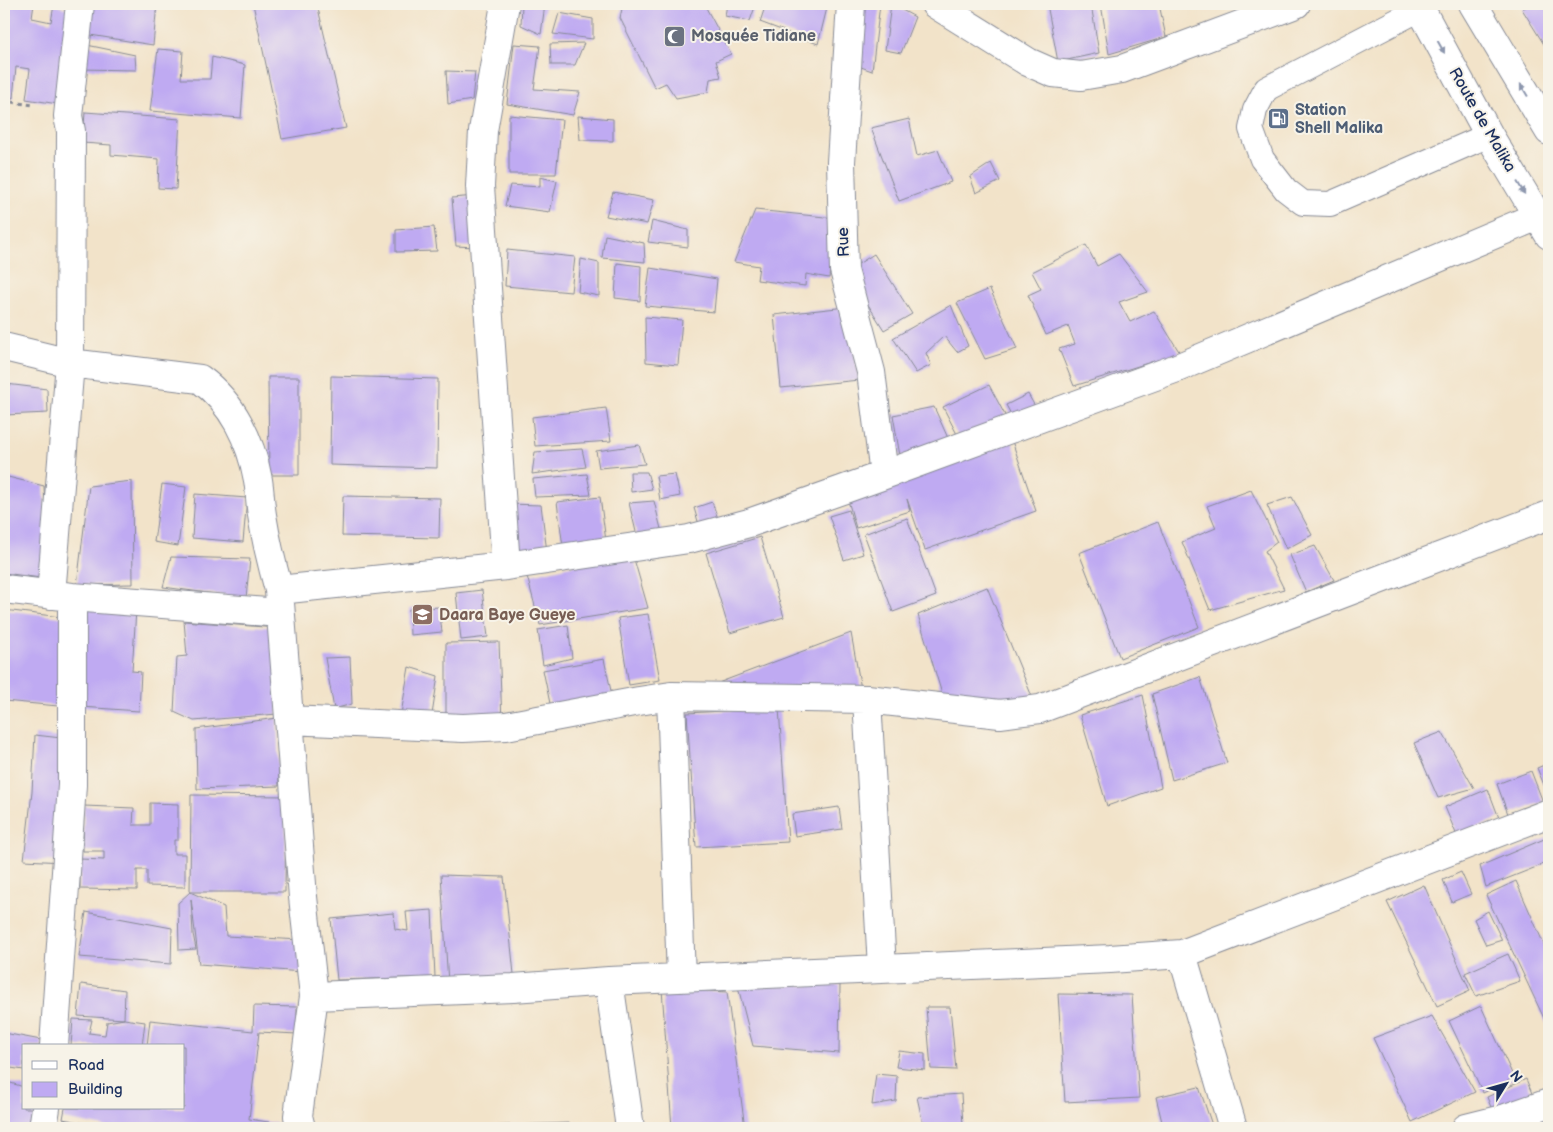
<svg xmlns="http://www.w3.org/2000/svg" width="1553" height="1132" font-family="'Balsamiq Sans',sans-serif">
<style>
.building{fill:#bfaaf2}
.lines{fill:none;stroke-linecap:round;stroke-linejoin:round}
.lane-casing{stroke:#868994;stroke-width:26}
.street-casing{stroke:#868994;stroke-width:30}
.secondary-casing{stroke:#868994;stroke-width:30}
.path{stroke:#868994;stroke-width:3;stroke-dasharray:4 4;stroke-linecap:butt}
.lane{stroke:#fff;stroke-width:24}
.street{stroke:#fff;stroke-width:28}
.secondary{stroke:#fff;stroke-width:28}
.oneway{fill:#8d97ae}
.labels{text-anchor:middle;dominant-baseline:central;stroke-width:4;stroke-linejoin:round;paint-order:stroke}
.worship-label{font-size:16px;font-weight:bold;fill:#5b616d;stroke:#f7f3e8;text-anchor:start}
.service-label{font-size:16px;font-weight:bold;fill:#4e5e75;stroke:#f7f3e8;text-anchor:start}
.street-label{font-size:16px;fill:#1b2f5e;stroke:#f7f3e8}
.education-label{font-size:16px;font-weight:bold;fill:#785e54;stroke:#f7f3e8;text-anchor:start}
</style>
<rect width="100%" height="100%" fill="#f7f3e8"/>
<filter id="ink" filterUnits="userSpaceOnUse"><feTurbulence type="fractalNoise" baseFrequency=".02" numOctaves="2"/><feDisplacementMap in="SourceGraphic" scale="10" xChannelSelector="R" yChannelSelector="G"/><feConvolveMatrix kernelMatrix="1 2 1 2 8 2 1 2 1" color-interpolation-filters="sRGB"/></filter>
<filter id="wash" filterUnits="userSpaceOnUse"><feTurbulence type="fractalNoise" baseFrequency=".0096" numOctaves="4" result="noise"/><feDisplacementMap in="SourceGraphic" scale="20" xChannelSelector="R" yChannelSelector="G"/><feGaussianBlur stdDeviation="1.12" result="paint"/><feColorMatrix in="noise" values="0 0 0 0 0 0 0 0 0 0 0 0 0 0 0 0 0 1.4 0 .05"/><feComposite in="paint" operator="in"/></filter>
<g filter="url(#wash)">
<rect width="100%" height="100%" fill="#f2e3c9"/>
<g id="blocks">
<path class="building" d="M4,4H34L32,18L51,22L54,5L68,9L58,104L26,99L30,69L16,67L13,98L4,96Z
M87,4H157L153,45L84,34Z
M253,4H317L346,128L282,139Z
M522,4H545L541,34L521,25Z
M623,4H704L731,54L716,61L721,77L710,79L708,92L676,98L666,83L655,88L620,18Z
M727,4H756L750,21L725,16Z
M766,4H828L818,44L760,22Z
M857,4H880L872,71L850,63Z
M891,4L915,17L901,53L885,50Z
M1047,4H1091L1099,53L1058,62Z
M1101,4H1159L1166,37L1109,54Z
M1531,4H1549V43L1545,46L1522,9Z
M559,13L593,19V39L553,34Z
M584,43L575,65H551L550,44Z
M82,44L135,55L136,70L80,69Z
M514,44L540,46L534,89L580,92L573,115L507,104Z
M158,49L183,51L181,79H210L212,57L245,65L241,118L150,111Z
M446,71L475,72L472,100L448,104Z
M85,112L180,119L176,189L158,188L159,159L111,155V145L83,143Z
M509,115L562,120L556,174H509Z
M578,116L613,119V141L580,140Z
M909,119L917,156L938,150L951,182L899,201L871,128Z
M991,163L1000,181L976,193L970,177Z
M540,177L557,181L550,212L505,206L510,185L540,187Z
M613,192L654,200L647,224L606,216Z
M475,196V247L456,246L452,198Z
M755,210L835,218L829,278L806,274L805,286L757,280L759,266L734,262Z
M652,221L688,230V247L648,242Z
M434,227L437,251L396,252V230Z
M605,235L644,243L645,262L602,258Z
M1086,245L1097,266L1119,254L1148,292L1119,302L1130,322L1154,311L1180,353L1074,386L1059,349L1075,344L1068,326L1046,335L1028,295L1041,289L1032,272Z
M507,250L575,257L571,292L505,286Z
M874,254L912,314L884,330L847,271Z
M581,259L599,263V296L578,292Z
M617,263L641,266L640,301L615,298Z
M650,268L717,279L714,312L645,306Z
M990,289L1017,349L985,359L957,303Z
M951,305L968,346L957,352L944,336L926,353L931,365L916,373L893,338Z
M846,307L859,380L781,388L774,315Z
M645,317L682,320L678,365L646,362Z
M331,376L438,379L437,468L330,465Z
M268,377H299V475H269Z
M6,384L47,389L48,413L4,415Z
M989,385L1006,417L960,440L943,407Z
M1028,394L1037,410L1013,418L1006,405Z
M934,407L952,447L900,456L893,415Z
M606,408L611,441L535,446L532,417Z
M1012,441L1036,511L925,550L907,499L910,511L856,528L847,497Z
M639,445L645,464L599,468L596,451Z
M582,449L586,467L532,474L535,452Z
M630,472H647L652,489L631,492Z
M587,474L591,495L535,497L533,479Z
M675,474L680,496L660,500L656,476Z
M4,476L44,486L48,579L4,573Z
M132,481L133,584L77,585L89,486Z
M162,484L186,487L178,546L154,542Z
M1251,490L1277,542L1265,551L1284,589L1210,610L1182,542L1216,528L1207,506Z
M195,494L247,498L243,542L192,538Z
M343,496L440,498L439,538L342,536Z
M600,497L606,541L563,547L557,502Z
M1292,497L1312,535L1286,549L1267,505Z
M654,501L662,533L638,540L629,503Z
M712,502L720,524L700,528L694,508Z
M508,504L541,505L547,552L511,556Z
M849,510L863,554L844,560L829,516Z
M907,518L936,596L893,612L864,534Z
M1158,522L1199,627L1120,658L1079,553Z
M760,537L784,617L730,633L706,553Z
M1315,546L1334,580L1306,592L1290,555Z
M632,552L648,608L540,625L527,576Z
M171,557L250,559L246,598L163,587Z
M987,587L1033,699L945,704L918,615Z
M482,590L488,637L461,640L456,593Z
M86,606L136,610L132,671L141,672L139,711L81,707Z
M439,607L442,632L410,635L409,609Z
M4,610L69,618V707L4,701Z
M648,614L660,680L629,685L618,618Z
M184,621L278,628L277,714L194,721L174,712L177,657L187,656Z
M568,625L572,658L543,665L538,630Z
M851,633L861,689L710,686Z
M499,642L502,723H446V643Z
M350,657L352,704L334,709L325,658Z
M604,659L613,700L552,713L543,670Z
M409,667L438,676L431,721L401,714Z
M1200,677L1227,763L1172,780L1152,694Z
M1143,695L1161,787L1107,806L1080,715Z
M779,708L788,842L696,847L687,713Z
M277,718L279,786L197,789L196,729Z
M1442,732L1474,788L1438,798L1414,743Z
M35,735L70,739L63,862L24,860L32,792Z
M1549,763V797L1537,768Z
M1531,771L1543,802L1508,814L1497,784Z
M1488,789L1499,818L1457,836L1445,807Z
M191,795L286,796L285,892H190L224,907L226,936L301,940L302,972L199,964L191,899L193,934L196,949L179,950L178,903L190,892Z
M150,803L178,804V840H174V854H185V887L147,886V870H137V890L80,889V859L104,860V851H83L84,806L134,808L133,825H150Z
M839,807L842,829L795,836L792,814Z
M1549,837V862L1486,887L1480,866Z
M1461,872L1471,894L1452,902L1443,880Z
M441,875L504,877L515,984L448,983Z
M1516,881L1549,956V1029L1486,895Z
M1424,885L1470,991L1437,1006L1387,902Z
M432,910L435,977L337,980L331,919L393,913L395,929L408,931L406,912Z
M1488,911L1502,940L1486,945L1474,919Z
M86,912L172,928L171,964L79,957Z
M1508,954L1520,981L1476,996L1465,973Z
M81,984L125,990L124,1019L145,1022L142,1046H71L73,1019L92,1020L89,1033L105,1035L107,1022L124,1019L78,1016Z
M840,985L839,1053L753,1046L738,987Z
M662,989L727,992L745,1128H672Z
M1058,994L1132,995L1139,1098L1065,1102Z
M254,1006L297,1007V1034L259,1032L249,1119L288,1125V1128H111L63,1119L65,1108H184V1046H147L150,1020L253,1031Z
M1481,1006L1514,1078L1483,1093L1449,1021Z
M926,1007H950L956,1070L931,1069Z
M1432,1016L1475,1092L1412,1122L1373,1038Z
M4,1033L41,1040V1046H24V1070L4,1067Z
M899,1051L925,1054V1070L896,1067Z
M876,1074L897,1076L896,1101L872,1105Z
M1526,1079L1536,1103L1494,1115L1487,1097Z
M4,1081L24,1087V1108H36L31,1128H14L4,1125Z
M1199,1087L1213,1128H1146V1125L1162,1122L1156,1097Z
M961,1094L963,1125L940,1128H924L917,1097Z
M570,1123V1128H454V1127Z"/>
</g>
</g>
<g filter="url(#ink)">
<use href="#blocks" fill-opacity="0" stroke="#868994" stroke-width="1"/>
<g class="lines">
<defs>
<path id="lane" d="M1420,9L1266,89L1255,110L1251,129L1262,159L1286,190L1303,203L1330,204L1489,135"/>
<path id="street" d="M505,4L483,131L480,186L506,566
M851,4L841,162L844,270L871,372L884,475
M935,4L1028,62L1053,73L1081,76L1122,69L1296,4
M4,347L70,363L200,379C233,403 251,441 258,480C260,492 260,503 262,515C266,540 272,565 279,590L303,897L314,996L298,1116L301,1128
M4,589L72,597L280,613
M279,590L506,566L689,539L749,523L884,475L1177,368L1538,216
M51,595L70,363L71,131L68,116L80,4
M671,696L681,978
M867,699L882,968
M289,720L463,728L506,726L639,701L671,696L867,699L1000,714L1040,709L1549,515
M1182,954L1233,1128
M609,981L630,1128
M314,996L513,988L609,981L1110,959L1182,954L1549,813
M54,1046L72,785V597
M43,1128L46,1108
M1466,1128L1506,1118L1549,1103"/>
<path id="secondary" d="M1418,4L1489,135L1549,235
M1473,4L1549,131"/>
</defs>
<use href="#lane" class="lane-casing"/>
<use href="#street" class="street-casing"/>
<use href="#secondary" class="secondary-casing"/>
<path class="path" d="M4,101L33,105"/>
<use href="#lane" class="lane"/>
<use href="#street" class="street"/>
<use href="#secondary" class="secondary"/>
</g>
<defs><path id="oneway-solid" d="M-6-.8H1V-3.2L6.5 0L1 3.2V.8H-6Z" transform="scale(1.25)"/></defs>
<g class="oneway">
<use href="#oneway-solid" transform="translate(1441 47) rotate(61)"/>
<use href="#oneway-solid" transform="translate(1524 90) rotate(-121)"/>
<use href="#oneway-solid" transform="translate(1521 188) rotate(59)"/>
</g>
</g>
<defs>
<symbol id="mosque-square" viewBox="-11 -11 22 22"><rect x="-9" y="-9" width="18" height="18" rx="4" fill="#6b7280" stroke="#f7f3e8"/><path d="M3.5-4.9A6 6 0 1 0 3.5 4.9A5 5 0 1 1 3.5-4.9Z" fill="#fff"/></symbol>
<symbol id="fuel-square" viewBox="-11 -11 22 22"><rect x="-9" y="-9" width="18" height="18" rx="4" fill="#5c6f8a" stroke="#f7f3e8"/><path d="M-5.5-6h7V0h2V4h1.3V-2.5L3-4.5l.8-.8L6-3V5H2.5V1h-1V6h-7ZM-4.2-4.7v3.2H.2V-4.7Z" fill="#fff"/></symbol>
<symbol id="school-square" viewBox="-11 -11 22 22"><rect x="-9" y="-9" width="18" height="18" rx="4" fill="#8d6e63" stroke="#f7f3e8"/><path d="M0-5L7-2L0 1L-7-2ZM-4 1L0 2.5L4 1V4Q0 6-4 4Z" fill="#fff"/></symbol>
</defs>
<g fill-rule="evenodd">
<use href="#mosque-square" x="662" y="24" width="25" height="25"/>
<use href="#fuel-square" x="1266" y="106" width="25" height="25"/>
<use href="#school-square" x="410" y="602" width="25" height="25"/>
</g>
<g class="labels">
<g class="worship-label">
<text x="691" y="36">Mosquée Tidiane</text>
</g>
<g class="service-label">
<text x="1295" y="110">Station<tspan x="1295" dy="18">Shell Malika</tspan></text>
</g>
<g class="street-label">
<text transform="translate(1482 120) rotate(60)">Route de Malika</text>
<text transform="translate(844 242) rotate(-92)">Rue</text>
</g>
<g class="education-label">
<text x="439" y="615">Daara Baye Gueye</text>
</g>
</g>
<rect width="1553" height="1132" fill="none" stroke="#f7f3e8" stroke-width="20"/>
<rect x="22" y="1044" width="162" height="65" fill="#f7f3e8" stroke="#9fa5b1"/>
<rect x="32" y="1061" width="25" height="8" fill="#ffffff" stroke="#9fa5b1"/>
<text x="68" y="1070" font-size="15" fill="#1b2f5e">Road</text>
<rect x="32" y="1082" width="25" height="15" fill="#bfaaf2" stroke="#9fa5b1"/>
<text x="68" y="1094" font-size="15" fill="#1b2f5e">Building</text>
<g transform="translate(1506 1084) rotate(53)" stroke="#f7f3e8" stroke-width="4" paint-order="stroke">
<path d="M0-4L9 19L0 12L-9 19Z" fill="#1b2f5e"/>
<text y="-8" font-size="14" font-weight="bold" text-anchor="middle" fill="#1b2f5e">N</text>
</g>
</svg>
